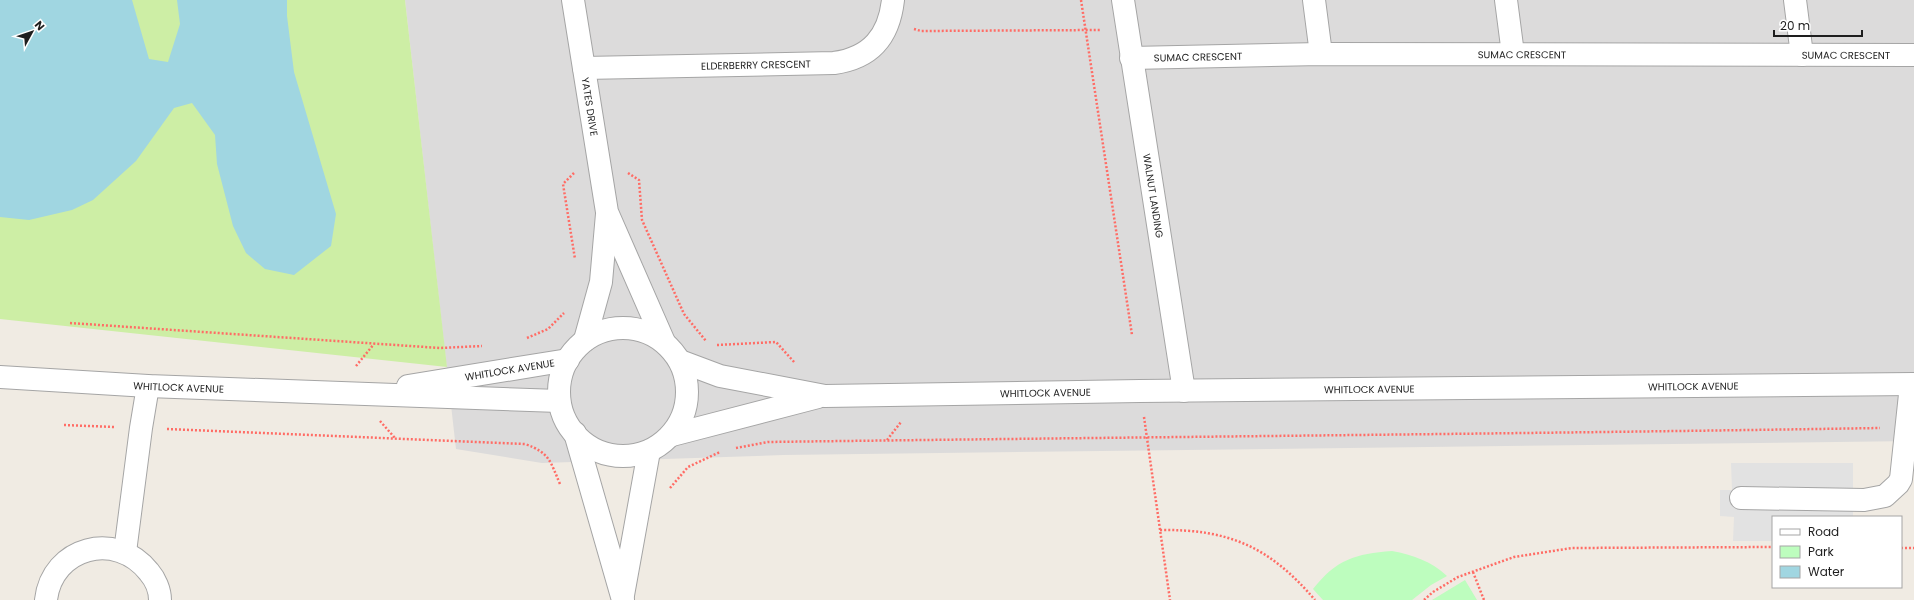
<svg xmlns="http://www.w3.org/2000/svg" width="1914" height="600" font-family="Poppins,sans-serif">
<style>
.residential{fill:#dcdbdb}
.grass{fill:#cdeea5}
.park{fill:#bdfdbe}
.parking{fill:#e2e2e2}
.water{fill:#a0d6e1}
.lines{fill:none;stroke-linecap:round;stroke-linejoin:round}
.minor-casing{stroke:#a5a5a5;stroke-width:24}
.path{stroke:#ff6c65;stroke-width:2.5;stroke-dasharray:2 2;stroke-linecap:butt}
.minor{stroke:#fff;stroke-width:22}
.labels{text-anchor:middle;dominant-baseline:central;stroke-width:3;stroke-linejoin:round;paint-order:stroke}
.street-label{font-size:10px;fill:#1e1e1e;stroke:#fff}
</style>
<rect width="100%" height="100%" fill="#f0ebe3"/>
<path class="residential" d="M405,0H1914V441L783,455L542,463L456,449Z"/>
<path class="grass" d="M0,0H405L447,367L0,319Z"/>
<path class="park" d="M1392,551C1413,555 1431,561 1447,576L1431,585L1412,600H1323L1313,589C1337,559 1355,554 1392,551Z
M1465,580L1477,600H1432Z"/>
<path class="parking" d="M1731,463H1853V517H1773V541H1733L1734,517L1720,516V490H1732Z"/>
<path class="water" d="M0,0H132L149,59L168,62L180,24L177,0H287V16L294,72L336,214L331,246L294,275L265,269L246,253L233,226L217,164L215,135L192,103L174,108L136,161L93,200L72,210L29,220L0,217Z"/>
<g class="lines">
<defs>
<g id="minor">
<path id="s1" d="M573,0L607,212L664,342"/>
<path id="s2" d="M1123,0L1184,391"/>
<path d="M1314,0L1321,54"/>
<path d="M1506,0L1513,54"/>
<path d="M1795,0L1802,55"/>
<path id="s3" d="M1131,58L1321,54L1914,55"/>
<path id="s4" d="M584,68L834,63C871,58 889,36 893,0"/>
<circle cx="623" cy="392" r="64"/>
<path d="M585,340L601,282L607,214"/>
<path id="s5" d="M680,361L720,376L825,396L1140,391L1914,384"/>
<path id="s6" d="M0,377L148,386L559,401"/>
<path id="s7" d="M408,386L568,360"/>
<path d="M575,433L623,600"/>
<path d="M672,435L818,397"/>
<path d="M1741,498L1864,500L1885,496L1898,484L1901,479L1911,385"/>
<path d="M125,552L141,428L148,386"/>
<path d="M623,595L649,451"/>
<path d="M46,600C52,547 116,530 149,572C155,579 160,590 160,600"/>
</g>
</defs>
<use href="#minor" class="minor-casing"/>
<path class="path" d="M1081,0L1132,335
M914,29L921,31L1100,30
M574,173L563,184L575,259
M628,173L639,180L642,220L684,314L706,341
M70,323L440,348L482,346
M527,338L548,329L564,313
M717,345L776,342L795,363
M356,366L374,344
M1144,417L1170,600
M380,421L395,438
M64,425L114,427
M167,429L525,444C550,453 550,461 560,484
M887,440L901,422
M736,448L768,442C1139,437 1510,434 1880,428
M670,488L688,467L720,452
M1160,530C1229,529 1270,547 1315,600
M1901,548H1914
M1473,572L1484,600
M1424,600L1433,592L1458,577L1514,557L1572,548L1773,547"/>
<use href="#minor" class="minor"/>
</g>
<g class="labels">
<g class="street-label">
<text stroke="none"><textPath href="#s3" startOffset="391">SUMAC CRESCENT</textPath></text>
<text stroke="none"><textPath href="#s3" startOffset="715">SUMAC CRESCENT</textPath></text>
<text stroke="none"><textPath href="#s3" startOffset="67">SUMAC CRESCENT</textPath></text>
<text stroke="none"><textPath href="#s4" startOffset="172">ELDERBERRY CRESCENT</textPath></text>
<text stroke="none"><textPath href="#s1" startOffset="108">YATES DRIVE</textPath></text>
<text stroke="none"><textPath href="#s2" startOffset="198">WALNUT LANDING</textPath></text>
<text stroke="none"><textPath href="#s7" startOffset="103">WHITLOCK AVENUE</textPath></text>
<text stroke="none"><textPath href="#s5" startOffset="1018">WHITLOCK AVENUE</textPath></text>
<text stroke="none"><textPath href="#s6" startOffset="179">WHITLOCK AVENUE</textPath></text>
<text stroke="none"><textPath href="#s5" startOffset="694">WHITLOCK AVENUE</textPath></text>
<text stroke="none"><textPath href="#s5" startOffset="370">WHITLOCK AVENUE</textPath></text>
</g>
</g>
<rect x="1772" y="516" width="130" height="72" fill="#ffffff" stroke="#a5a5a5"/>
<rect x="1780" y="529" width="20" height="6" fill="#ffffff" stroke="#a5a5a5"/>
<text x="1808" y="536" font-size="12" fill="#1e1e1e">Road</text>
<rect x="1780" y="546" width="20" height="12" fill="#bdfdbe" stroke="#a5a5a5"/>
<text x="1808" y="556" font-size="12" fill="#1e1e1e">Park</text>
<rect x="1780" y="566" width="20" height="12" fill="#a0d6e1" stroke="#a5a5a5"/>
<text x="1808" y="576" font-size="12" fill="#1e1e1e">Water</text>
<g transform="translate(32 32) rotate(50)" stroke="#ffffff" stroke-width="3" paint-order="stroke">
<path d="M0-3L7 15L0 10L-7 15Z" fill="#1e1e1e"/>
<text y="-6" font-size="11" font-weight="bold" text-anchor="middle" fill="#1e1e1e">N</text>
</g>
<path d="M1774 30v6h88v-6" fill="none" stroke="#1e1e1e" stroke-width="2"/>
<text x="1780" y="30" font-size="12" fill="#1e1e1e" stroke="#ffffff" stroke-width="3" paint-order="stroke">20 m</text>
</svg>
